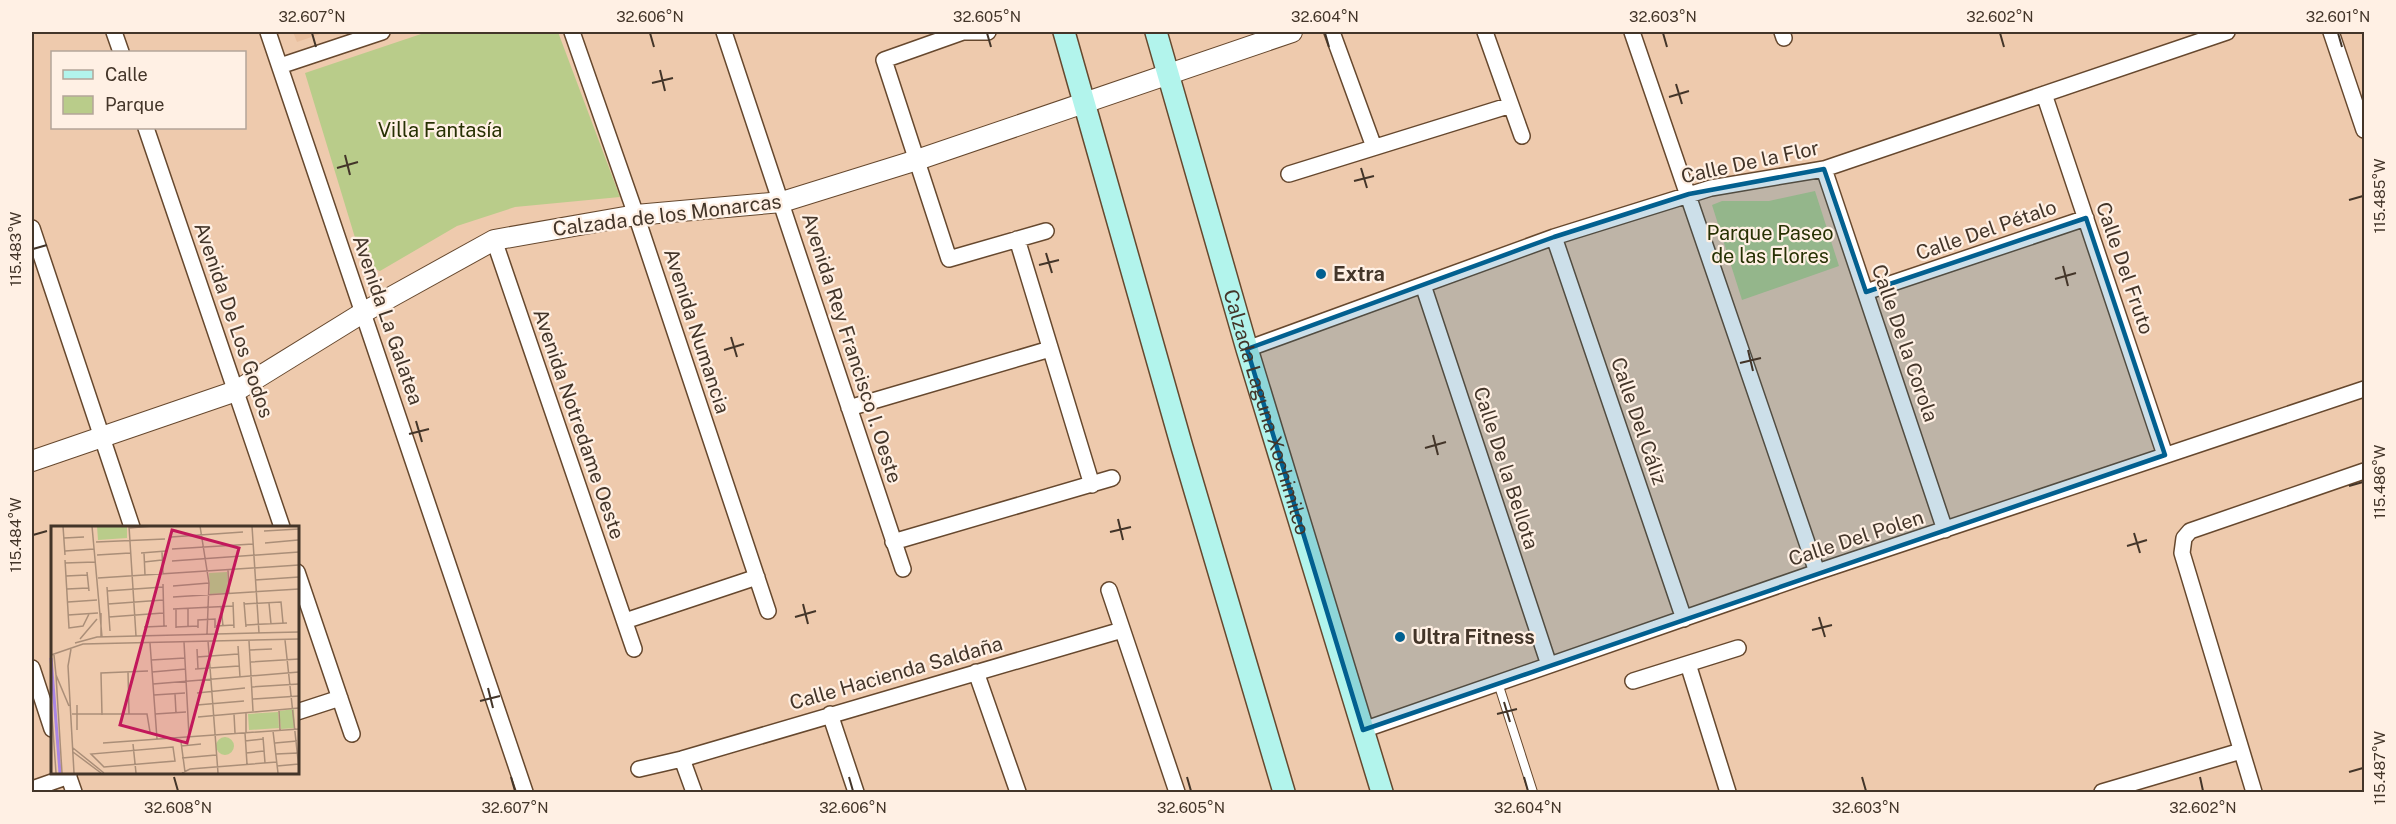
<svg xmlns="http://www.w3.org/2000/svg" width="2396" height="824" font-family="'Public Sans',sans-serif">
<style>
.built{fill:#e8be9d}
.green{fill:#b9cc8a}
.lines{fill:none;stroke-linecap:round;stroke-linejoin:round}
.service-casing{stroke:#66482e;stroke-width:10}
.minor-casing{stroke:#66482e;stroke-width:18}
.tertiary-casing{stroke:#66482e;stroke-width:22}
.secondary-casing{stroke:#66482e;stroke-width:24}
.service{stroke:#fff;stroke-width:8}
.minor{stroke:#fff;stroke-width:15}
.tertiary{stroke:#fff;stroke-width:20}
.secondary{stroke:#b2f4ec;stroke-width:21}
.marked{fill:#026090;fill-opacity:0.2;stroke:#026090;stroke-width:4.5;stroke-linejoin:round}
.ticks{fill:none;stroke:#433529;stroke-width:2}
.poi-dot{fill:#026090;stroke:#fff0e4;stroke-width:2}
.labels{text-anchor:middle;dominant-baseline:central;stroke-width:4.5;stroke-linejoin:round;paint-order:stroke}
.park-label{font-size:20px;fill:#273103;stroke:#fff0e4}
.street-label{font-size:20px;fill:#433529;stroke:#fff0e4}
.poi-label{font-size:20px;font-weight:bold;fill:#433529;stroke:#fff0e4;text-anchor:start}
.inset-river{fill:none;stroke:#aa86e3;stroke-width:3}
.inset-road{fill:none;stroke:#aa8e78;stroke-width:1.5}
.view{fill:#c2185b;fill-opacity:0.15;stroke:#c2185b;stroke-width:3}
.inset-edge{fill:none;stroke:#433529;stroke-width:3}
.neatline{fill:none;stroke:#433529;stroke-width:2}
.ticks-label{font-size:15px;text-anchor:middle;fill:#433529}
</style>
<rect width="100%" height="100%" fill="#eecaad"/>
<path class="built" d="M293,32H326L297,42Z"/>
<path class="green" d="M427,32H558L620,197L515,207L457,226L380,271L363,264L305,73Z
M1815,191L1839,266L1742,300L1712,205L1722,201H1769Z"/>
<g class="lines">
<defs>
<path id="service" d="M1498,683L1533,792"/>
<path id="minor" d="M114,32L121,52
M268,32L525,792
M572,32L636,215L768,611
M724,32L903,569
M988,32H963L884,60L949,259L1046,231
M1332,32L1374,147
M1485,32L1522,136
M1632,32L1817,572
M1782,32L1784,38
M2331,32L2364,130
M280,66L382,32
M2044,94L2165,455
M146,128L282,527
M1824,169L1945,530
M1289,174L1511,105
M32,228L132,527
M1554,237L1684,619
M1017,239L1092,485
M494,240L634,649
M1423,285L1549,665
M1866,292L2086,218
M1247,349L1554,237L1711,188L1824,169L2227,32
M849,408L1050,349
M893,542L1112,478
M297,572L352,734
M1109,590L1177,792
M625,621L757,577
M1688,664L1728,792
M32,668L52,729
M976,672L1018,792
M1633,681L1738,648
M297,712L340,698
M830,714L856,792
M1363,730L1817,572L2364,389
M682,759L694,792
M639,769L682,759L1122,630
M67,772L74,792
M32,789L69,776
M2102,792L2241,751
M2254,792L2182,553L2184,538L2190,531L2364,471"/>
<path id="tertiary" d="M32,461L236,391L364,312L494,240L636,215L782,202L917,160L1292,32"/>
<g id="secondary">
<path d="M1064,32L1182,447L1284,792"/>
<path id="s1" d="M1156,32L1247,349L1382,792"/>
</g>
</defs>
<use href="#service" class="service-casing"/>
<use href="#minor" class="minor-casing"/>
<use href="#tertiary" class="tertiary-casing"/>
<use href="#secondary" class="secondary-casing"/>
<use href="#service" class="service"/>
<use href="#minor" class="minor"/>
<use href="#tertiary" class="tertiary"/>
<use href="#secondary" class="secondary"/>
</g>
<path class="marked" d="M1824,169L1866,292L2086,218L2165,455L1363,730L1247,349L1554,237L1689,194Z"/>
<path class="ticks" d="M312,33L316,47M650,33L654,47M987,33L991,47M1325,33L1329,47M1663,33L1667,47M2000,33L2004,47M2338,33L2342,47M660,70L665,91M652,83L673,78M1676,84L1682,104M1669,97L1689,91M345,155L350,175M337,168L358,162M1361,168L1367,188M1354,181L1374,176M2349,200L2363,196M33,249L47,245M1046,253L1052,273M1039,265L1059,260M2063,266L2068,286M2055,279L2076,273M731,337L737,357M724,350L744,344M1748,350L1753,371M1740,363L1761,358M416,421L422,442M409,434L429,429M1433,435L1438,455M1425,448L1446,442M2349,486L2363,482M1118,519L1123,540M1110,532L1131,527M2134,533L2140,553M33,535L47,531M2127,546L2147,540M803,604L808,624M795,617L816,611M1819,617L1825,637M1812,630L1832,625M488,688L493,708M480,701L500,696M1504,702L1510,722M1497,714L1517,709M2349,772L2363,768M174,777L178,791M511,777L515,791M849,777L853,791M1187,777L1191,791M1524,777L1528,791M1862,777L1866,791M2200,777L2203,791"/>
<g class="poi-dot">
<circle cx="1321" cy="274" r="6"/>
<circle cx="1400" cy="637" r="6"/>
</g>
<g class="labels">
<g class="park-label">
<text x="440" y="130">Villa Fantasía</text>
<text x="1770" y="233">Parque Paseo<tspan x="1770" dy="23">de las Flores</tspan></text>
</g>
<g class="street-label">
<text transform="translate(1750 162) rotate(-12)">Calle De la Flor</text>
<text transform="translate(667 215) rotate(-7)">Calzada de los Monarcas</text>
<text transform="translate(1986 230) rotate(-19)">Calle Del Pétalo</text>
<text transform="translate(2125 268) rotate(71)">Calle Del Fruto</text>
<text transform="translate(234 320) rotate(71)">Avenida De Los Godos</text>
<text transform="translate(388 320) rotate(71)">Avenida La Galatea</text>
<text transform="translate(697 331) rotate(72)">Avenida Numancia</text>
<text transform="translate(1905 343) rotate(71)">Calle De la Corola</text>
<text transform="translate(852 348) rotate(72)">Avenida Rey Francisco I. Oeste</text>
<text stroke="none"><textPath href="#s1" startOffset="396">Calzada Laguna Xochimilco</textPath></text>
<text transform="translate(1639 421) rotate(71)">Calle Del Cáliz</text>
<text transform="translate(579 424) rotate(71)">Avenida Notredame Oeste</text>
<text transform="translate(1506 468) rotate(72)">Calle De la Bellota</text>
<text transform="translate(1856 538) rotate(-18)">Calle Del Polen</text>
<text transform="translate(896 673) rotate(-16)">Calle Hacienda Saldaña</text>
</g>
<g class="poi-label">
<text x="1333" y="274">Extra</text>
<text x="1412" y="637">Ultra Fitness</text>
</g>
</g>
<g transform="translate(51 526)">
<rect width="248" height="248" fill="#eecaad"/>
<path d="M46,0H76V12L47,14ZM176,46L177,67L159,68L158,47ZM243,183L244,202L230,203L228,185ZM227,186L228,202L198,204L197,188ZM165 220a9 9 0 1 1 18 0a9 9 0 1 1-18 0Z" fill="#b9cc8a"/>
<path class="inset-river" d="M0,132L9,247"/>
<path class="inset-road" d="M12,0L14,29M41,0L51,111M78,0L85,110M149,0L158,57L156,108M201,0L208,107M78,2L102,0M213,5L248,3M120,11L192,6M13,12L33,11M45,16L114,13M214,17L247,14M121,23L202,18M14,25L43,23M111,26L112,48M90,27L115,25M93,27L94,49M46,29L79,27M14,34L18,102L32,100L38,88M121,35L248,26M93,36L111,34M14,37L44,36M177,44L178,68M36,46L38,65M15,50L36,49M47,52L248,39M204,54L248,51M112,58L113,100M122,60L158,57M56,61L59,105M16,63L37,62M56,65L112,61M122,71L248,63M17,76L46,74M182,76L183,102M193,76L195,101M218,77L220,98M57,78L112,74M193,78L230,76L232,97M170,81L172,100M137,82V100M122,83L182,80M125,83V102M50,87V111M17,89L47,87M58,91L112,87M195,99L236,97M165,100L183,99M93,101L116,100M125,101L147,100M147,102V94L164,93V102M29,113L46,93M234,114L248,243M157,115L167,247M198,115L202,185M133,116L138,210M24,117L46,111L248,106M99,117L106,213M187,120L189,151M20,123L17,140L23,247M146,123L147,143M199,124L221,123M0,129L32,118L248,113M3,129L5,149L18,180M146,131L187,128M100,134L134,132M200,136L248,133M144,143L188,140M77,146L78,188M101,146L135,143M5,149L11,247M102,158L248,146M201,161L248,158M146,167L194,162M124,168L125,187M103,169L134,167M202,173L248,170M0,176L5,247M146,179L193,175M228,185L229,204M195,186V207M21,188H96L99,206M104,188L135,186M183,188L184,207M51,189L50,147L97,145M147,191L248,182M26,204V179M222,205L227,247M194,207L196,238M212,211L214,237M194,215L212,213M130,216L134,246M52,217L248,203M224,217L246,215M82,218L85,247M130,220L150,218M122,221L124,235L53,241L40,228ZM22,222L53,247M22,226L50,247M195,227L213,225M225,228L247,227M131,232L165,229M226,240L248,238M131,247L139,243L226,236"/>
<path class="view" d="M121,4L188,22L136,217L69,199Z"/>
<rect width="248" height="248" class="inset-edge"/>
</g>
<rect width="2396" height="824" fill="none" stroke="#fff0e4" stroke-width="66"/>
<rect x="51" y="51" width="195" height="78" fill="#fff0e4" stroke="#b4a599" stroke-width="1.5"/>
<rect x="63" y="70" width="30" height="9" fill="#b2f4ec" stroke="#b4a599" stroke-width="1.5"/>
<text x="105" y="81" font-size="18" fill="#433529">Calle</text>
<rect x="63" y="96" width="30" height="18" fill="#b9cc8a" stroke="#b4a599" stroke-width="1.5"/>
<text x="105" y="111" font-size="18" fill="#433529">Parque</text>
<rect x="33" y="33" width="2330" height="758" class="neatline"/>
<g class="ticks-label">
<text x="312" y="22">32.607°N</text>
<text x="650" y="22">32.606°N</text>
<text x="987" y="22">32.605°N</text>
<text x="1325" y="22">32.604°N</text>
<text x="1663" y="22">32.603°N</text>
<text x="2000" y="22">32.602°N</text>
<text x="2338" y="22">32.601°N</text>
<text transform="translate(2380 196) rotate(-90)" y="5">115.485°W</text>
<text transform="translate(16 249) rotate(-90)" y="5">115.483°W</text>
<text transform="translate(2380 482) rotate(-90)" y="5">115.486°W</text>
<text transform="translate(16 535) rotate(-90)" y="5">115.484°W</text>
<text transform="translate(2380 768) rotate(-90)" y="5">115.487°W</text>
<text x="178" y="813">32.608°N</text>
<text x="515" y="813">32.607°N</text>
<text x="853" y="813">32.606°N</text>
<text x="1191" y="813">32.605°N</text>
<text x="1528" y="813">32.604°N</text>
<text x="1866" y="813">32.603°N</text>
<text x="2203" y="813">32.602°N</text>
</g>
</svg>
